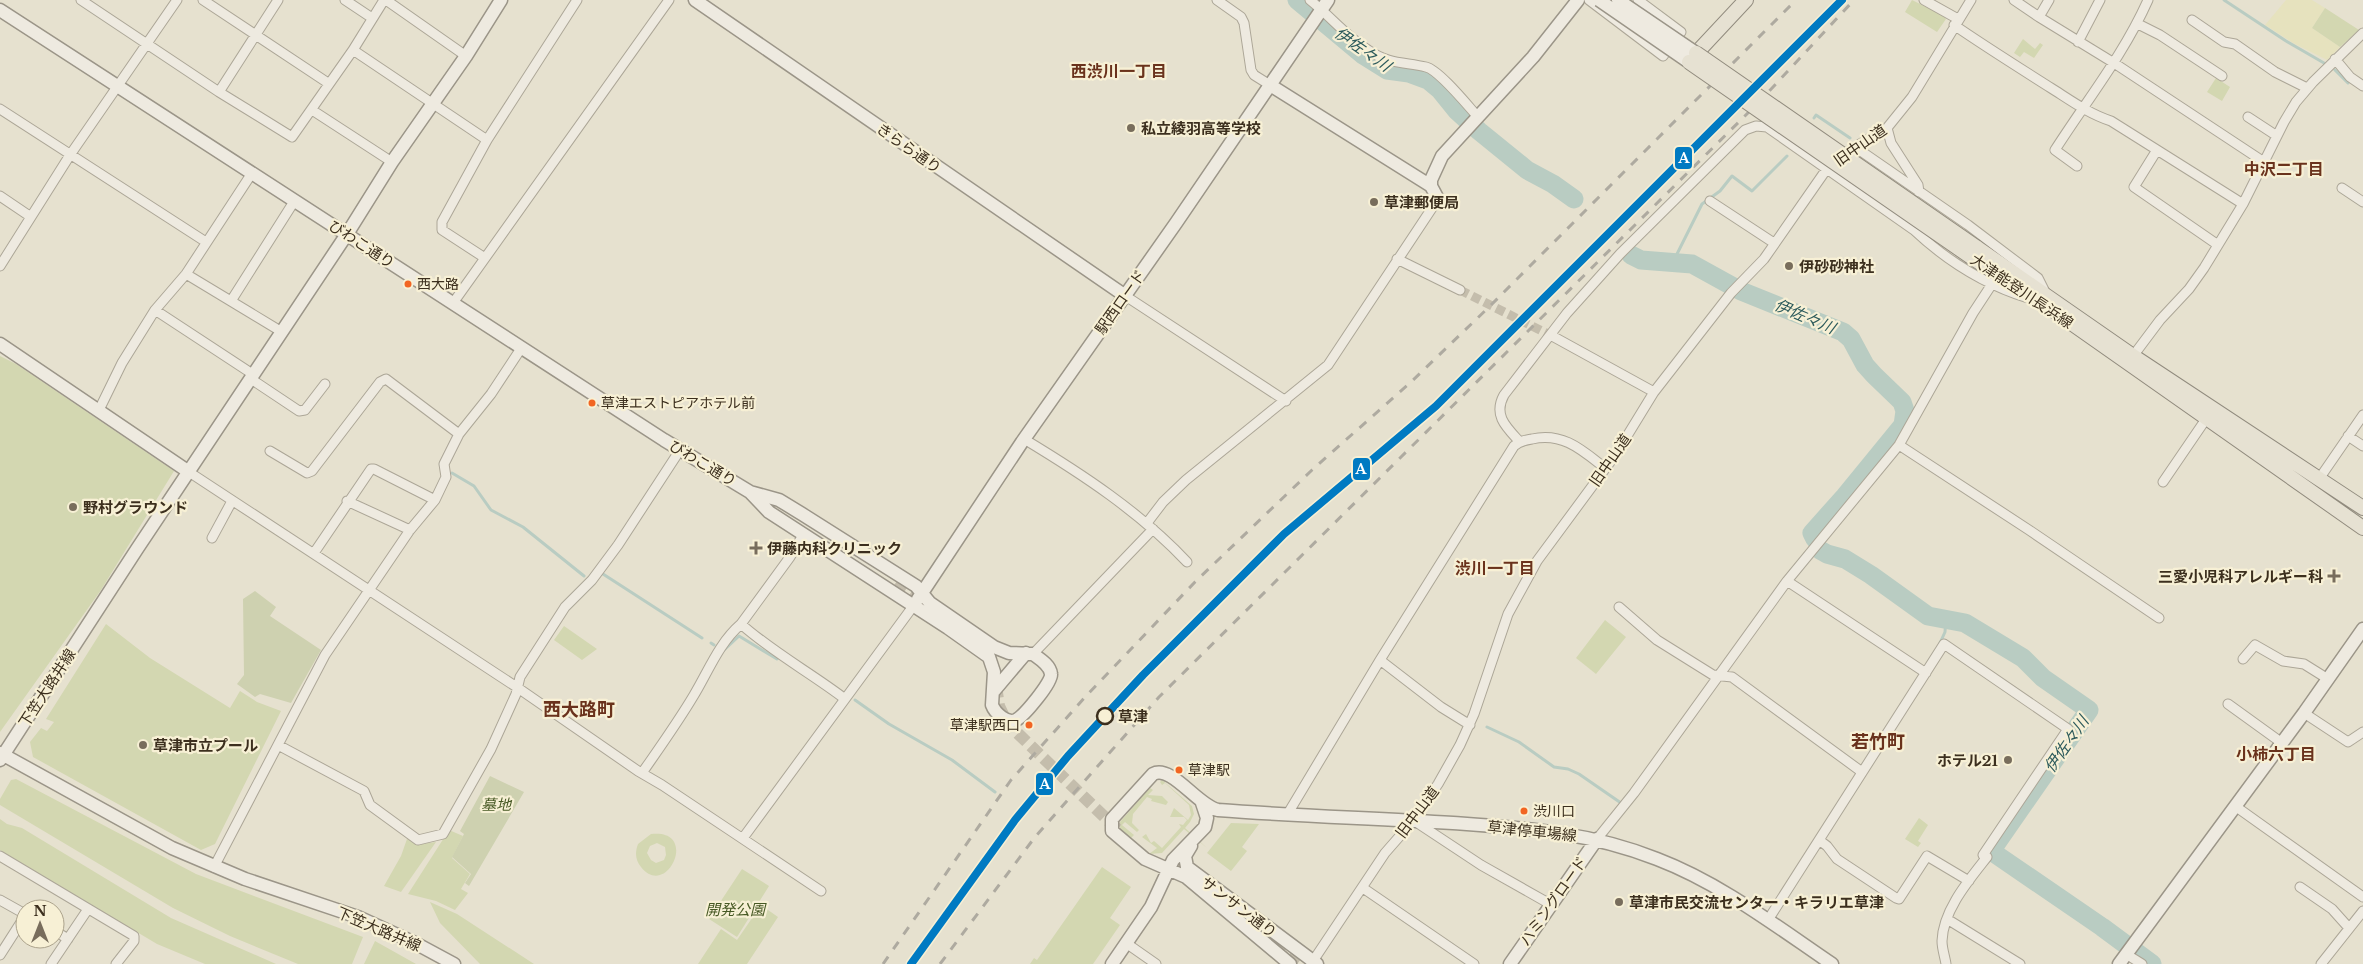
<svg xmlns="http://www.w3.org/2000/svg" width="2363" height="964" font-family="'Libre Baskerville','Noto Sans JP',serif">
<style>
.farmland{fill:#e6e2be}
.green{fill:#d3d7b1;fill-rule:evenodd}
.cemetery{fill:#ced1b0}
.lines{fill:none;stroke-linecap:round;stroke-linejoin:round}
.stream{stroke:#b9ccc2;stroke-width:3}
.river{stroke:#b9ccc2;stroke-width:19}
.street-tunnel{stroke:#c4bdac;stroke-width:9;stroke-dasharray:9 4.5;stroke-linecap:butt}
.secondary-tunnel{stroke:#c4bdac;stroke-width:12;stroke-dasharray:12 6;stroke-linecap:butt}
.street-casing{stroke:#aca697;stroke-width:11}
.secondary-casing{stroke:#9b9588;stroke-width:15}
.primary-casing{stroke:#918b7e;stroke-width:16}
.street{stroke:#eeeae0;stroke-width:9}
.secondary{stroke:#eeeae0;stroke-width:12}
.primary{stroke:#e6e1d2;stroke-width:14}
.rail{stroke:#aeaaa0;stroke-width:3;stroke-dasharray:9 9;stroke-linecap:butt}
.secondary-bridge-casing{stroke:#9b9588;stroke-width:15;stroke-linecap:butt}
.primary-bridge-casing{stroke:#918b7e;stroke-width:16;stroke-linecap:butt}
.secondary-bridge{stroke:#eeeae0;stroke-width:12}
.primary-bridge{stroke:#e6e1d2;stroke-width:14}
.rail-1-casing{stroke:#f7f0d5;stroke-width:11}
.rail-1{stroke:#007ac2;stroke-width:8}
.poi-dot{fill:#786d5c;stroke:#f7f0d5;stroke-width:2}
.bus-dot{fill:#f26522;stroke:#f7f0d5;stroke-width:2}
.stop-dot{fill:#f7f0d5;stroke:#3c2f1e;stroke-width:2.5}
.labels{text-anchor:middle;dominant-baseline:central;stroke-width:4.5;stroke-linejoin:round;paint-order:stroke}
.bus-label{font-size:14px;fill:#3c2f1e;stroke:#f7f0d5;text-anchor:start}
.poi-label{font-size:15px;font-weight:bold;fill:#3c2f1e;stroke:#f7f0d5;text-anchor:start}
.street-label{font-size:15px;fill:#3c2f1e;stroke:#f7f0d5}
.stop-label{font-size:15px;font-weight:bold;fill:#3c2f1e;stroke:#f7f0d5;text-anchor:start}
.park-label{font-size:15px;font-style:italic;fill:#475924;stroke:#f7f0d5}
.water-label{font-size:16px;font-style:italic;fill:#2d5b5c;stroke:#f7f0d5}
.neighbourhood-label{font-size:16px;font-weight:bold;fill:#6a321c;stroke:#f7f0d5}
.quarter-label{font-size:18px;font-weight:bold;fill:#6a321c;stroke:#f7f0d5}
.line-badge{stroke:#f7f0d5;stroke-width:2}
.badge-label{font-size:14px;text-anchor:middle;font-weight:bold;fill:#fff}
</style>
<rect width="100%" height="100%" fill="#e6e1cf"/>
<path class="farmland" d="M2286,0H2312L2325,8L2312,28L2340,47L2327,60L2293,43L2265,25Z"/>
<path class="green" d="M1912,0L1944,16L1946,19L1937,32L1905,12Z
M2325,8L2359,30L2340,47L2312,28Z
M2023,39L2035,49L2040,43L2043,45L2034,58L2024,52L2020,57L2014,53Z
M2216,78L2230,87L2222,101L2207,92Z
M0,356L16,364L174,471L101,590L0,732Z
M1605,620L1626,637L1596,674L1576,658Z
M106,624L150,658L230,708L240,691L257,702L281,711L215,844L201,850L33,757L30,742L41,728L47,731L54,722L46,719Z
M564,626L597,649L582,660L554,640Z
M16,779L196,874L363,937L352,964H298L230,936L173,908L0,805V799L11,780Z
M1162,780L1192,806L1194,814L1190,822L1209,838L1190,822L1185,828L1207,848L1184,829L1162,853L1149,854L1157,848L1142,837L1146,834L1151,843L1154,841L1162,848L1181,827L1179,824L1183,825L1187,820L1184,817H1170L1174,808L1188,820L1191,815L1189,805L1165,783L1162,785L1160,782Z
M1150,788L1153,790L1148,795L1162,796L1168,802L1166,805L1151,801L1152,799L1147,797L1133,814L1132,823L1139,830L1137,832L1125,822L1122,825L1134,835L1131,838L1120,829V822Z
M1919,818L1928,825L1918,841L1921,843L1918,847L1905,839Z
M0,819L7,824L22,828L171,918L276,964H205L157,944L0,850Z
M1231,823L1259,824L1242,847L1247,851L1231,871L1207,853Z
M449,830L463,836L452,858L470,874L461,889L468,893L455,910L436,901L408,894Z
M651,834C700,828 667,900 641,867C635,860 635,852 638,844ZM657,843L665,847L666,855L664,860L656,863L651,860L647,853L650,846Z
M407,839L420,844L436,842L401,892L384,886L401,856Z
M1102,867L1131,887L1110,918L1120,925L1093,964H1030L1034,958L1037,960Z
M742,869L769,886L737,937L709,919Z
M430,902L457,914L534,964H480L440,923Z
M761,905L778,917L747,964H698L721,929L737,940Z
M375,941L416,964H364Z"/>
<path class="cemetery" d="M255,591L276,607L270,616L321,650L291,703L260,694L255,697L237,684L244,675L243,599Z
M490,776L524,792L469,886L465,883L471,874L452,857L464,834L460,831Z"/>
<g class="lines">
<path class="stream" d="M2224,0L2286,41L2324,63
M2335,70L2348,83
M1814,118L1816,115L1850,138
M1673,262L1702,204L1720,191L1732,176L1752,191L1787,156
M452,473L474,486L491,510L523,527L584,576
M603,574L702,638
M711,643L714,645
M1940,643L1945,632L1946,618
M723,651L739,636L777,659
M855,700L889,724L952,760L995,792
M1487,727L1519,742L1554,767L1568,769L1579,774L1621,803"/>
<path class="river" d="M1297,0L1363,55L1387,70L1409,73L1428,80L1440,90L1457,111L1479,131L1527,170L1553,184L1574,199
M1631,255L1641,260L1692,264L1741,291L1843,332L1851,339L1865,365L1874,375L1902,402L1905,411L1903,425L1845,496L1812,533L1815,539
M1820,550L1827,554L1845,559L1871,575L1928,616L1965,623L2023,658L2043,678L2089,710L1991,851L2102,927L2152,964"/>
<path class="street-tunnel" d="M1460,290L1554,337"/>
<path class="secondary-tunnel" d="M895,584L925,605
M996,686L999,706L1007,723L1118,830
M1247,921L1302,964"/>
<defs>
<path id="street" d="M81,0L219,92L292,137L353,50L384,0
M203,0L328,83
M345,0L372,18
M386,0L466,56
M1217,0L1241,17L1244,23L1251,70L1254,75L1270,85
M1310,0C1330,16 1346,36 1368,50C1388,64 1404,62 1426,67C1439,70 1468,106 1478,117
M1589,0L1663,56L1681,32L1638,0
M1924,0L1958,19
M2014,0L2039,17L2049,0
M2039,17L2114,63L2264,162
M2192,20L2224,42L2235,44L2275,72L2307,88
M2138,24L2160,35L2222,76
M1954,25C1986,47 2018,67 2051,88C2070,100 2089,114 2111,121L2243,204
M2078,42L2100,0
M353,50L487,140
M2335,59L2350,77L2363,86
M219,92L278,0
M0,109L206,242
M312,110L392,162
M2248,117L2277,136
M1887,128L1891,143L1918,185L1919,192
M1855,147L1968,225L2038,278L2046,294
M2157,150L2134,187L2218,245
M2077,166L2055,150C2087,100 2124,54 2148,0
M2342,188L2363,202
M0,196L31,217
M1710,201L1774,243
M485,258L442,230V222L487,140L577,0
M1397,259L1460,290
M0,266L70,155L177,0
M186,274L282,332
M1124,295L1286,401
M231,301L295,200
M453,303L669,0
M155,310L254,375
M1554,337L1654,392
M2130,360L2160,320L2189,289L2204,268L2243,204L2284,122L2296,102L2313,82L2363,33
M251,379L299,411L305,410L325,384
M99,410L122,363L155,310L186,274L252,173
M2348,436L2363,446
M1024,439C1082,474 1140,512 1187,562
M1519,441C1506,427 1493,415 1504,395L1567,313L1620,254L1745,130L1756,126L1767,127L1914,230C1946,260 1986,285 2028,298
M1899,445L2029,530L2159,618
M270,451L307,473L312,471L380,382L386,379L459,434
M189,472L518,688L638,771L662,785L821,891
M2319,479L2363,415
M2163,482L2206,419
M347,501L410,530
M1147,523L1163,502L1186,480L1328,365L1438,199
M212,538L232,501
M314,553L371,469H374L435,500
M1787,581L1926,673
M1619,607L1657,640L1713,675L1732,677L1862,772
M741,624C772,652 811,673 845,699
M1033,654L1153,529
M2243,659L2255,645L2283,661L2304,664L2328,679
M1380,660L1441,707L1470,725
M2228,704L2282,743
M2304,713L2348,742L2363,732
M278,745L364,791L370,805L418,840L443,834L491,749L516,694L520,677L565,607L592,580L618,545L680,450
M642,773C660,747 678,722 694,695C709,670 719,643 741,624L790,557L803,535
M2235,806L2363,897
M1287,815L1380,660L1514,446C1520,441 1525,440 1532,439C1563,432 1582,450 1605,468
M1416,822L1481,865L1550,904
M743,838L914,605
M1597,839L1634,793L1787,581L1899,445L1973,313L1992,284
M1819,840L1827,846L1837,859L1896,898L1899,899L1927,856L1969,881
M0,856L134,936V941L116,964
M214,867L325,655L410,530L435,500L446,477L444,464L459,434L491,394L522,347
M2300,887L2332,909L2349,928
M1363,888L1474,964
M0,900L25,914
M1947,919L2020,964
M1768,920L1944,644L2068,729L1983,855L1987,857C1969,880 1943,910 1942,941C1942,949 1945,957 1946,964
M55,931L68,939
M1126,943L1156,964
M2126,954L2142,964
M0,955L25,916
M51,964L88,909
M1311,964L1385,853L1413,821L1438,784L1460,745L1474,714L1508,614L1537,561L1616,454L1654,392L1731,293L1764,259L1826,170L1855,147L1887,128L1912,97L1971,0
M2321,964L2363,911"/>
<path id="secondary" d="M695,0L1124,295
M0,10L664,440L750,492L779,500L802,514L916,586L930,603L994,647L1009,653L1033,654C1040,659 1050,665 1051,674C1053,681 1024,716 1016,720C1007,724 995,713 992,705L994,672L989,657L948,628L769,512L750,492
M1270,85L1431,186
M1438,199L1431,186V180L1442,156L1533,57L1578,0
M0,344L189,472
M918,599L1022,442L1176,223L1328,0
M993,692L1026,653
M0,753L172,848L245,879L358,917L415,943L454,964
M0,760L137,549L347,234L392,162L466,56L501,0
M1191,846L1185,856L1187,867L1317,964
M1112,964L1151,907L1173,860L1205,827L1207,818L1202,803
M1290,964L1186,877L1145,859L1112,831V819L1153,774C1171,764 1198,806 1218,810C1296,816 1375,818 1453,823C1525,828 1589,832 1657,859C1720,883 1776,926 1832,964
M1510,964L1597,839
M2119,964L2304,713L2363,629"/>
<path id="primary" d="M1689,61L1746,0
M1976,247L2133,356L2363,508
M1971,257L2040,301L2363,528"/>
</defs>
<use href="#street" class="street-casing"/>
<use href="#secondary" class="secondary-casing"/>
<use href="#primary" class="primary-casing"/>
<use href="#street" class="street"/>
<use href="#secondary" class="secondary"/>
<use href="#primary" class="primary"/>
<path class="rail" d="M883,964L1011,780L1087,695L1195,582L1312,470L1411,382L1489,307L1796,0
M940,964L1035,837L1159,697L1760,101L1854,0"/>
<defs>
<path id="secondary-bridge" d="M1599,0L1689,62
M1618,0L1696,53"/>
<path id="primary-bridge" d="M1696,53L1976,247
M1689,62L1971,257"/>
</defs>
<use href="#secondary-bridge" class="secondary-bridge-casing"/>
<use href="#primary-bridge" class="primary-bridge-casing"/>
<use href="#secondary-bridge" class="secondary-bridge"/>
<use href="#primary-bridge" class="primary-bridge"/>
<defs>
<path id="rail-1" d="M911,964L1015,820L1068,756L1143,675L1284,534L1436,406L1842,0"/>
</defs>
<use href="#rail-1" class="rail-1-casing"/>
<use href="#rail-1" class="rail-1"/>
</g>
<g class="poi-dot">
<circle cx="1131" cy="128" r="5"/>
<circle cx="1374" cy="202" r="5"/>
<circle cx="1789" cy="266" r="5"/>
<circle cx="73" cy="507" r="5"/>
<path d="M753.5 540.5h5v5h5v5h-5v5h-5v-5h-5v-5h5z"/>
<path d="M2331.5 568.5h5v5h5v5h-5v5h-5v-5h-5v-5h5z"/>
<circle cx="143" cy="745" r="5"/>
<circle cx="2008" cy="760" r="5"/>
<circle cx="1619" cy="902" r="5"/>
</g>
<g class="bus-dot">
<circle cx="408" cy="284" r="4.5"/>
<circle cx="592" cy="403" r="4.5"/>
<circle cx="1029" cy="725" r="4.5"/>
<circle cx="1179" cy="770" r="4.5"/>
<circle cx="1524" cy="811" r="4.5"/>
</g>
<circle class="stop-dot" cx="1105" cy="716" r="8"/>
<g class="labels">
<g class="bus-label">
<text x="417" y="284">西大路</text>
<text x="601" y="403">草津エストピアホテル前</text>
<text x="1020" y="725" text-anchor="end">草津駅西口</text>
<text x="1188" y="770">草津駅</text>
<text x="1533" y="811">渋川口</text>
</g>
<g class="poi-label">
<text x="1141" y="128">私立綾羽高等学校</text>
<text x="1384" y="202">草津郵便局</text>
<text x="1799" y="266">伊砂砂神社</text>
<text x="83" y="507">野村グラウンド</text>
<text x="767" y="548">伊藤内科クリニック</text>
<text x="2323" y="576" text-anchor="end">三愛小児科アレルギー科</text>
<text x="153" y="745">草津市立プール</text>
<text x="1998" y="760" text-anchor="end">ホテル21</text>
<text x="1629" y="902">草津市民交流センター・キラリエ草津</text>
</g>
<g class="street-label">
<text transform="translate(1860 145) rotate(-35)">旧中山道</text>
<text transform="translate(909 148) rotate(35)">きらら通り</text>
<text transform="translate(362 244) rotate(33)">びわこ通り</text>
<text transform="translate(2022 291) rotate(34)">大津能登川長浜線</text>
<text transform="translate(1120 302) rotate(-55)">駅西ロード</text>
<text transform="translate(1610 460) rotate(-55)">旧中山道</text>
<text transform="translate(703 463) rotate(31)">びわこ通り</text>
<text transform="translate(47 688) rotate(-57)">下笠大路井線</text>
<text transform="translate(1417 812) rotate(-53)">旧中山道</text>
<text transform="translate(1532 831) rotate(6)">草津停車場線</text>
<text transform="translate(1553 901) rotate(-55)">ハミングロード</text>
<text transform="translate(1239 907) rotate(37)">サンサン通り</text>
<text transform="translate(379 929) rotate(23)">下笠大路井線</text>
</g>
<g class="stop-label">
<text x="1118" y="716">草津</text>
</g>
<g class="park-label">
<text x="496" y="804">墓地</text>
<text x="735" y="909">開発公園</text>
</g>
<g class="water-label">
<text transform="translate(1363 49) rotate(35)">伊佐々川</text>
<text transform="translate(1805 316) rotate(23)">伊佐々川</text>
<text transform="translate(2066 744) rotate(-55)">伊佐々川</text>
</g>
<g class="neighbourhood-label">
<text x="1119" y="71">西渋川一丁目</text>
<text x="2284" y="169">中沢二丁目</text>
<text x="1495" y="568">渋川一丁目</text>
<text x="2276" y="754">小柿六丁目</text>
</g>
<g class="quarter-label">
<text x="579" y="710">西大路町</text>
<text x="1878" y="742">若竹町</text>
</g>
</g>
<g class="line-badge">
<rect x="1674" y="146" width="19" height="24" rx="5" fill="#007ac2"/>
<rect x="1352" y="457" width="19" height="24" rx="5" fill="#007ac2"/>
<rect x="1035" y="772" width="19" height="24" rx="5" fill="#007ac2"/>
</g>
<g class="badge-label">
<text x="1684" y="163">A</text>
<text x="1361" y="474">A</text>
<text x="1045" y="789">A</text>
</g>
<g transform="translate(40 924)"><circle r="24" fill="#f7f0d5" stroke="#aca38c"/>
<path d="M0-4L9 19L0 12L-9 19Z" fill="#786d5c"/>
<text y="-8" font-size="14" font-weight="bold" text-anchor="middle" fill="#3c2f1e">N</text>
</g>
</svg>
